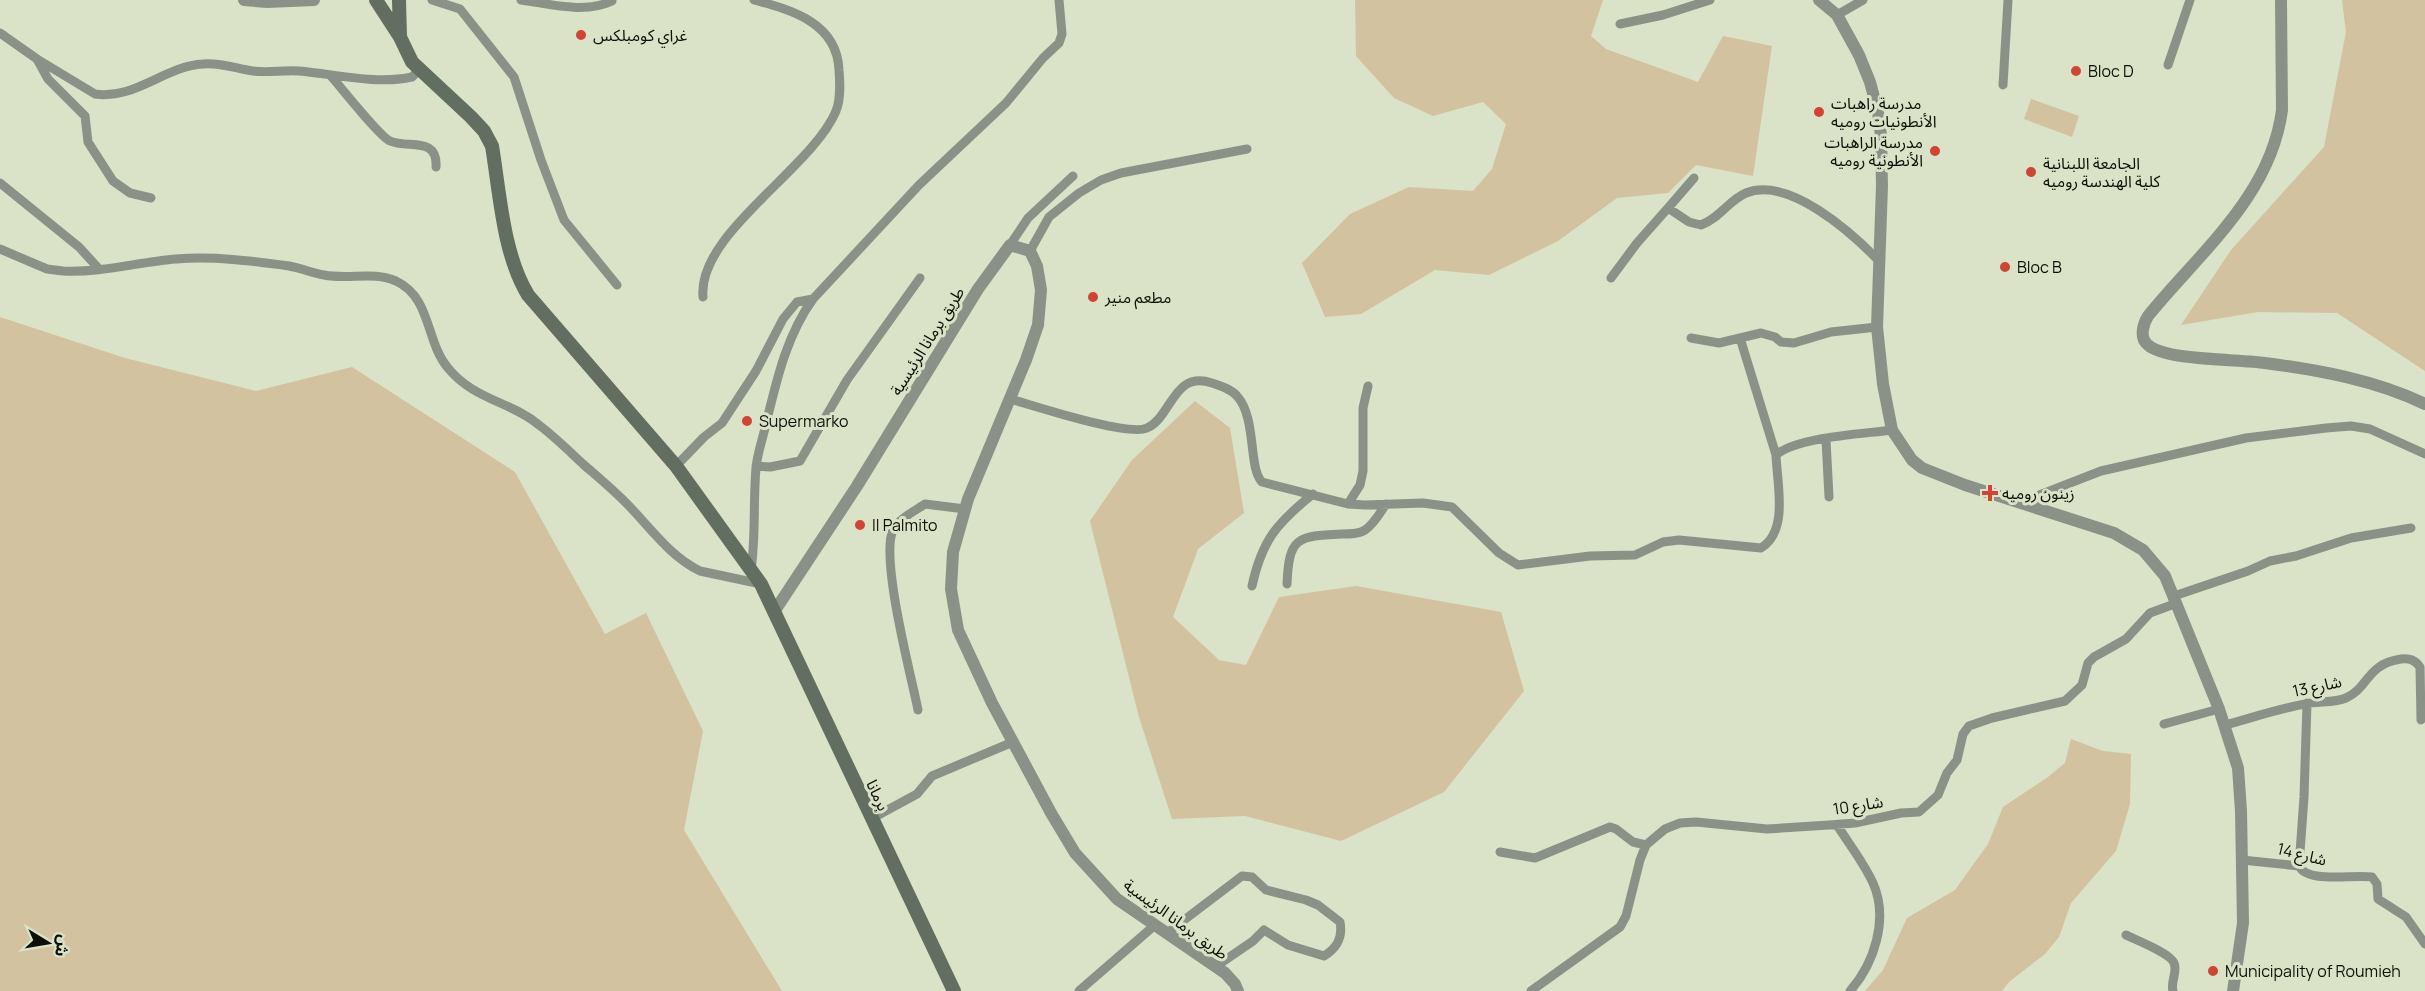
<svg xmlns="http://www.w3.org/2000/svg" width="2425" height="991" font-family="Manrope,'Noto Sans Arabic',sans-serif">
<style>
.green{fill:#d3c29f}
.lines{fill:none;stroke-linecap:round;stroke-linejoin:round}
.minor{stroke:#8a9288;stroke-width:9}
.tertiary{stroke:#8a9288;stroke-width:12}
.secondary{stroke:#626e60;stroke-width:14}
.poi-dot{fill:#d14434;stroke:#dae2c7;stroke-width:2}
.labels{text-anchor:middle;dominant-baseline:central;stroke-width:6;stroke-linejoin:round;paint-order:stroke}
.poi-label{font-size:16px;fill:#0c0f06;stroke:#dae2c7;text-anchor:start}
.street-label{font-size:16px;fill:#0c0f06;stroke:#dae2c7}
</style>
<rect width="100%" height="100%" fill="#dae2c7"/>
<path class="green" d="M1355,0H1603L1591,36L1606,49L1698,82L1723,36L1772,46L1753,176L1696,165L1668,193L1617,198L1558,241L1489,275L1435,270L1361,314L1325,317L1302,263L1350,214L1409,187L1473,191L1492,169L1506,124L1483,102L1433,116L1394,98L1356,56Z
M2342,0H2425V371L2337,313L2258,312L2181,325L2231,250L2324,147L2346,32Z
M2031,99L2079,116L2072,137L2024,119Z
M0,317L125,358L256,391L352,367L515,472L605,634L646,613L703,731L684,830L782,991H0Z
M1195,401L1230,428L1244,513L1198,549L1173,617L1219,660L1246,665L1279,597L1356,586L1501,612L1524,691L1444,792L1341,841L1245,816L1172,819L1139,717L1090,521L1132,460Z
M2071,739L2103,751L2131,754L2130,804L2116,851L2071,903L2059,937L2045,954L2009,982L2002,991H1865L1883,970L1907,918L1955,890L1988,844L2003,807L2048,777L2065,763Z"/>
<g class="lines">
<path class="minor" d="M432,0L460,9L514,77L541,160L564,220L617,285
M521,0C550,4 585,14 612,1
M1837,15L1863,0
M1620,24L1663,15L1710,0
M0,33L37,59
M2168,65L2190,0
M330,75C341,87 379,136 390,141C408,149 438,136 436,167
M2003,85L2008,0
M0,183L79,247L99,269
M151,198L130,193L113,181L88,142L85,116L48,79L37,59L95,94C135,100 165,66 203,64C220,62 237,69 253,71C268,73 283,70 299,71C335,74 376,85 412,77L419,70
M1668,208L1694,178
M1010,245L1028,218L1073,176
M0,249L47,269L63,271C101,273 139,262 176,259C214,256 252,261 289,266C301,268 312,273 324,275C349,280 373,271 396,281C432,298 425,341 448,368C474,400 510,401 539,425C555,437 569,451 583,464C599,478 616,492 630,507C652,530 671,557 700,571L761,584
M1030,251L1049,217L1079,193L1101,180L1121,173L1247,149
M1611,278L1637,243L1668,208L1689,222L1701,225C1720,218 1729,200 1746,193C1789,176 1852,233 1879,261
M703,297C697,234 812,169 836,111C841,99 840,83 839,70C837,23 792,10 754,0
M1691,338L1719,343L1761,333L1775,337L1781,342L1794,343L1831,332L1877,327
M1740,338L1776,455
M1010,399C1035,406 1128,437 1147,428C1172,417 1173,370 1212,383C1221,386 1231,389 1237,396C1257,418 1248,468 1262,482L1348,504L1365,505L1423,503L1452,507L1499,553L1518,565L1590,556L1635,555L1663,542L1679,540L1761,548C1789,531 1777,484 1776,455C1796,437 1863,434 1892,430
M1826,440L1829,497
M676,466L704,437L722,423L756,371L783,319L797,302L813,299
M756,466L770,467L800,461L847,380L920,278
M2021,502L2101,471L2246,438L2326,428L2351,426L2370,429L2425,454
M1348,504L1360,485L1363,471V408L1368,386
M751,570C756,536 753,502 756,468C757,455 762,441 765,428C776,383 786,336 813,299L919,185L1006,103L1043,58L1059,43L1062,34L1059,0
M1287,584C1289,537 1297,536 1342,534C1350,534 1359,534 1365,530C1374,524 1380,513 1386,504
M1252,586C1262,540 1277,523 1313,494
M2174,596L2248,571L2270,561L2296,556L2351,538L2411,528
M918,710C911,675 880,558 893,530C898,519 915,511 925,504L965,509
M2164,724L2219,709
M2225,725C2251,718 2278,709 2305,704C2318,701 2334,703 2346,698C2369,688 2366,664 2401,659C2410,658 2415,660 2420,667L2421,720
M871,819L917,794L932,776L1013,742
M1837,825C1849,844 1864,863 1873,883C1889,919 1874,964 1850,991
M1500,852L1535,858L1610,827L1616,829L1633,842L1646,845
M2242,860L2299,866C2308,884 2353,874 2372,877L2377,884L2378,899L2406,917L2425,944
M2299,866L2304,797L2307,703
M1167,933L1242,876L1252,877L1266,890L1306,900L1318,905L1340,922C1343,938 1337,948 1324,956L1288,945L1264,930L1253,941L1215,967
M2126,935C2136,940 2170,953 2174,963C2178,972 2170,982 2173,991
M1079,991L1155,925
M1531,991L1620,927L1626,916L1640,860L1646,845L1665,829L1680,823L1696,822L1767,829L1829,825L1855,823L1901,813L1919,812L1938,795L1947,773L1957,760L1963,734L1969,726L1992,718L2065,701L2082,685L2088,663L2094,657L2126,639L2150,613L2177,603"/>
<path class="tertiary" d="M244,0L267,2L314,0
M1819,0L1837,15L1859,55L1870,82L1878,112L1881,136L1882,186L1877,327L1883,384L1892,430L1912,460L1922,468L1965,485L2114,533L2143,550L2165,576L2219,709L2238,768L2241,811L2243,923L2233,991
M2281,0L2282,110C2271,196 2199,253 2148,316C2143,324 2139,338 2148,345C2166,361 2239,359 2265,363C2319,370 2375,380 2425,404
M774,612L857,486L978,289L1010,245L1030,251L1037,266L1041,290L1038,325L1026,360L968,499L953,552L951,589L958,630L992,703L1051,813L1075,853L1117,899L1225,973L1235,984L1238,991"/>
<path class="secondary" d="M376,0L400,37L412,62L471,117L484,131L492,146C500,194 503,254 528,295L676,466L761,584L954,991
M399,0L400,37"/>
</g>
<g class="poi-dot">
<circle cx="581" cy="35" r="6"/>
<circle cx="2076" cy="71" r="6"/>
<circle cx="1819" cy="112" r="6"/>
<circle cx="1935" cy="151" r="6"/>
<circle cx="2031" cy="172" r="6"/>
<circle cx="2005" cy="267" r="6"/>
<circle cx="1093" cy="297" r="6"/>
<circle cx="747" cy="421" r="6"/>
<path d="M1987 484h6v6h6v6h-6v6h-6v-6h-6v-6h6z"/>
<circle cx="860" cy="525" r="6"/>
<circle cx="2213" cy="971" r="6"/>
</g>
<g class="labels">
<g class="poi-label">
<text x="593" y="35">غراي كومبلكس</text>
<text x="2088" y="71">Bloc D</text>
<text x="1831" y="103">مدرسة راهبات<tspan x="1831" dy="18">الأنطونيات روميه</tspan></text>
<text x="1923" y="142" text-anchor="end">مدرسة الراهبات<tspan x="1923" dy="18">الأنطونية روميه</tspan></text>
<text x="2043" y="163">الجامعة اللبنانية<tspan x="2043" dy="18">كلية الهندسة روميه</tspan></text>
<text x="2017" y="267">Bloc B</text>
<text x="1105" y="297">مطعم منير</text>
<text x="759" y="421">Supermarko</text>
<text x="2002" y="493">زينون روميه</text>
<text x="872" y="525">Il Palmito</text>
<text x="2225" y="971">Municipality of Roumieh</text>
</g>
<g class="street-label">
<text transform="translate(927 341) rotate(-58)">طريق برمانا الرئيسية</text>
<text transform="translate(2317 686) rotate(-12)">شارع 13</text>
<text transform="translate(878 795) rotate(65)">برمانا</text>
<text transform="translate(1858 805) rotate(-9)">شارع 10</text>
<text transform="translate(2302 854) rotate(14)">شارع 14</text>
<text transform="translate(1176 919) rotate(36)">طريق برمانا الرئيسية</text>
</g>
</g>
<g transform="translate(48 943) rotate(101)" stroke="#dae2c7" stroke-width="4.5" paint-order="stroke">
<path d="M0-4.5L10 22L0 15L-10 22Z" fill="#0c0f06"/>
<text y="-9" font-size="16" font-weight="bold" text-anchor="middle" fill="#0c0f06">ش</text>
</g>
</svg>
